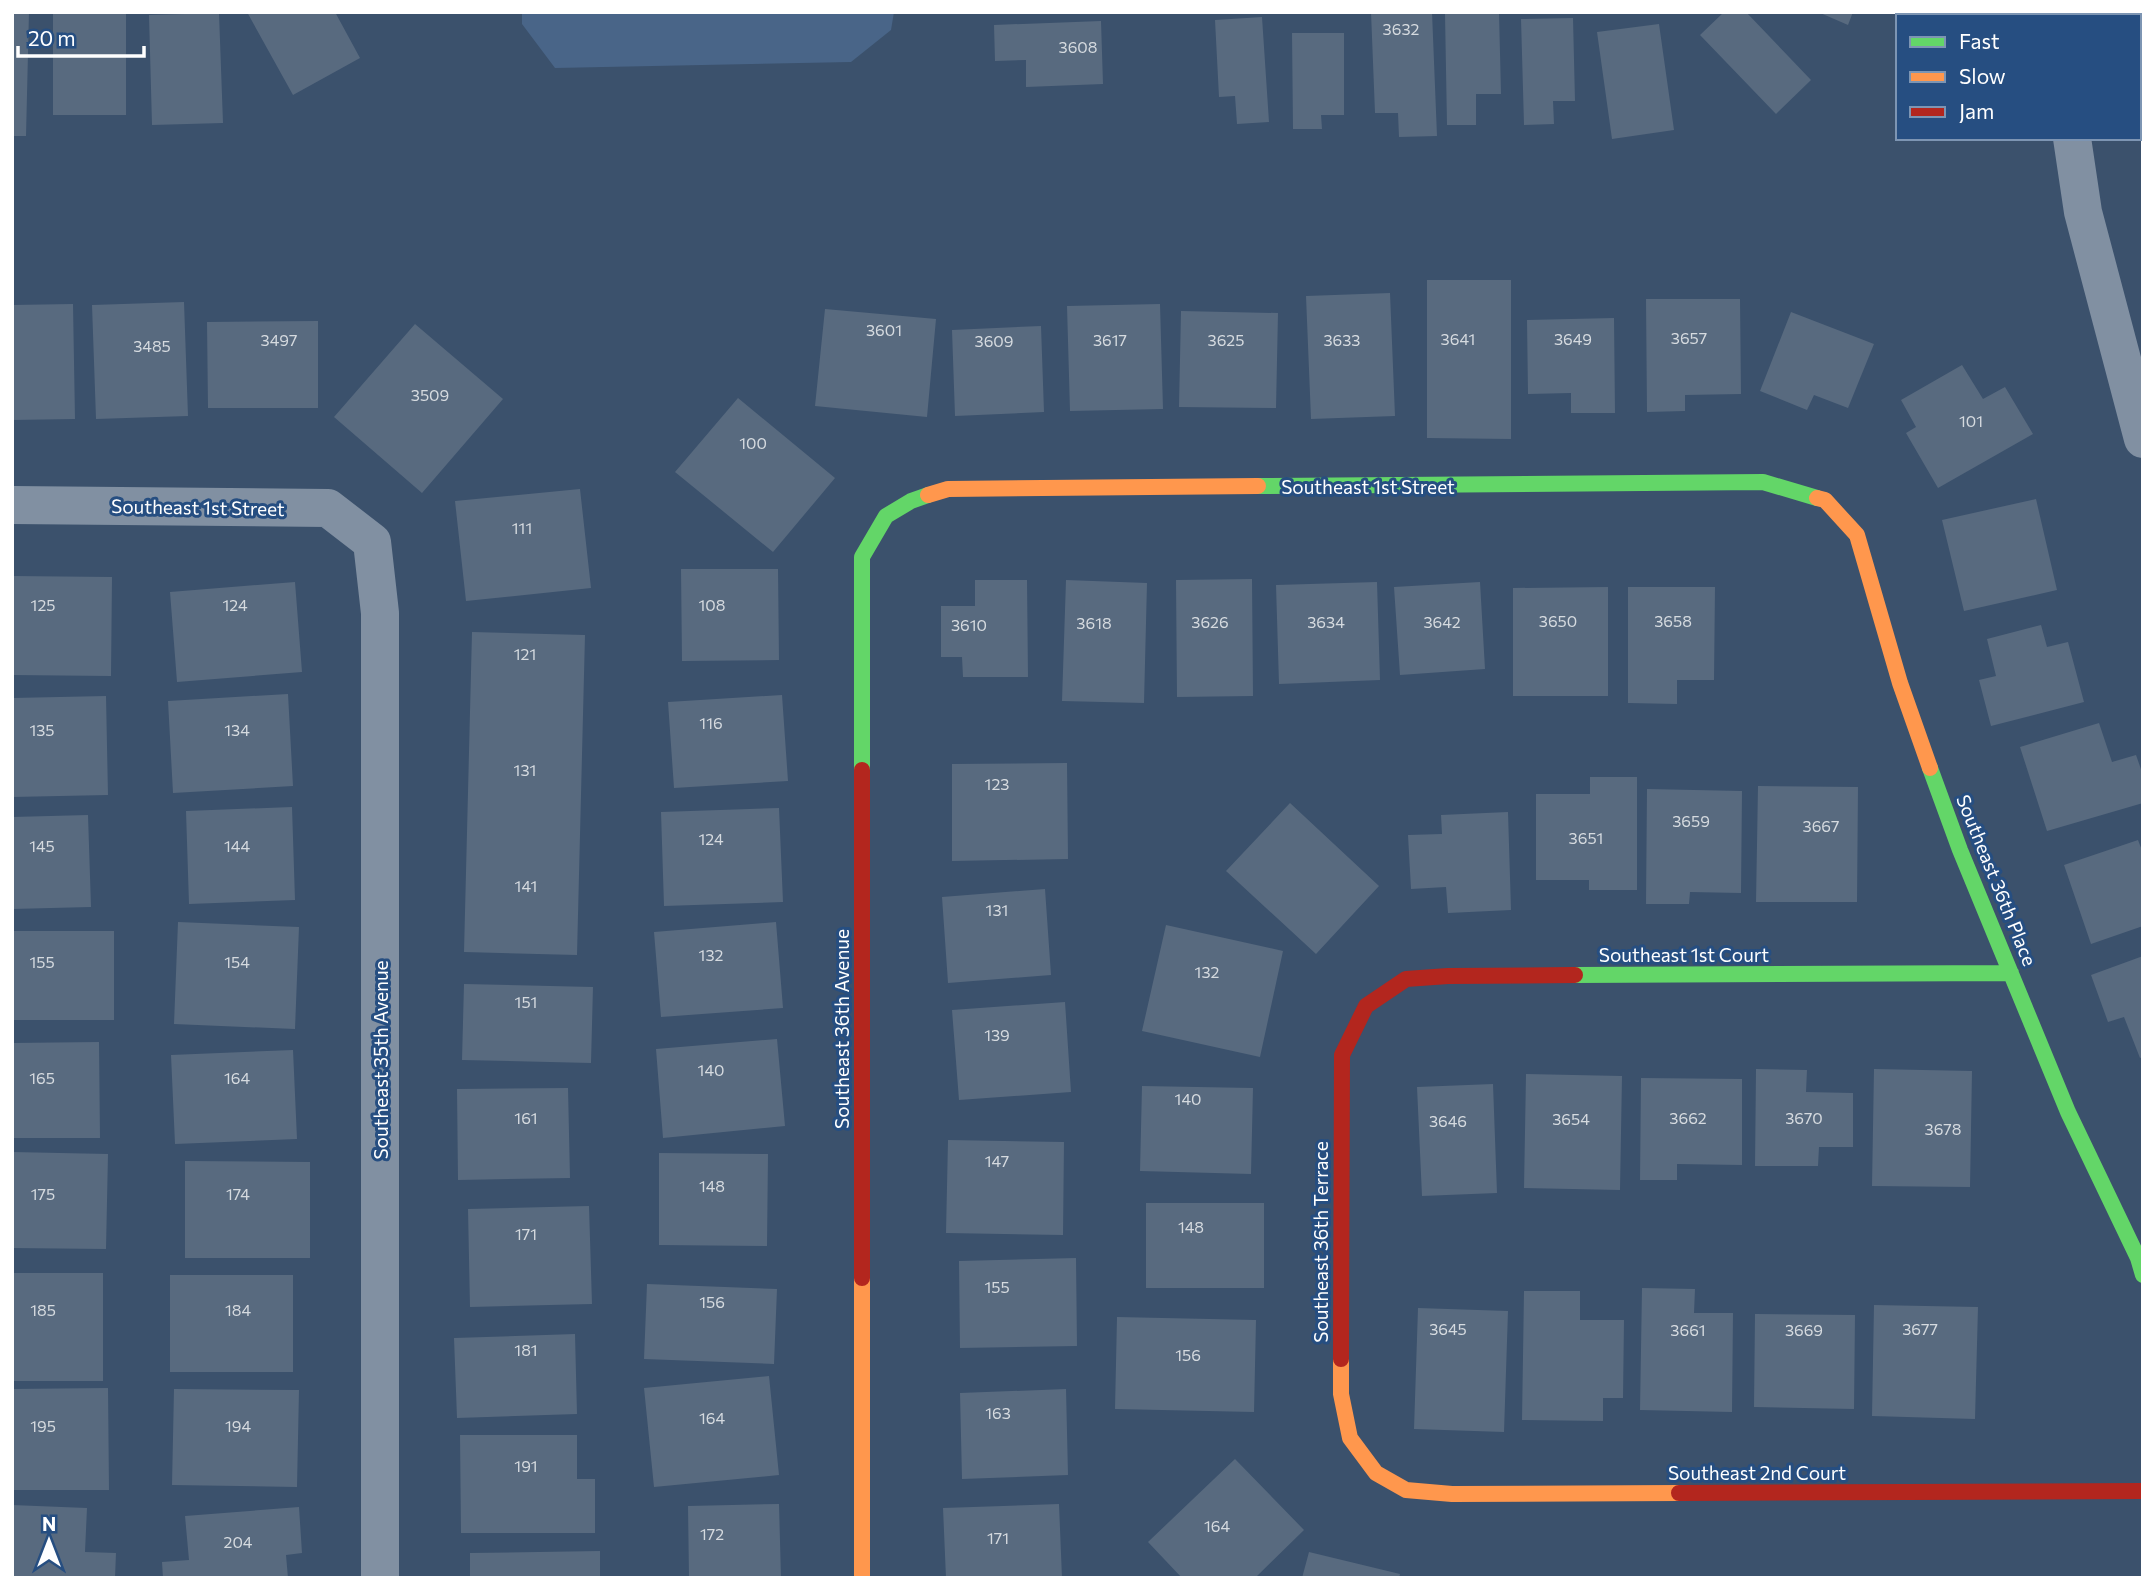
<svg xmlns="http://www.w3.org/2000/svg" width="2155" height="1590" font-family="Commissioner,sans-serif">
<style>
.water{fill:#496588}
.building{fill:#586a7f}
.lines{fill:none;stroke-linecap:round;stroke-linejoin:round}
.street{stroke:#8190a2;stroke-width:38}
.fast{stroke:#63d668;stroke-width:16}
.slow{stroke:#ff974d;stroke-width:16}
.jam{stroke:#b3261e;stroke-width:16}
.labels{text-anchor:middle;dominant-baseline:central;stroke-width:6;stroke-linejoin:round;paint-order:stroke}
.number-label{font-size:16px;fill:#d5dadf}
.street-label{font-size:19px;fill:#fff;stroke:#264e81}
</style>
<rect width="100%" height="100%" fill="#3b516c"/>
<path class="water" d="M522,12H894L891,30L851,62L555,68L522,24Z"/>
<path class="building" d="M12,12H29L26,136H12Z
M53,12H126V115H53Z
M247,12H335L360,58L293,95Z
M1371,12H1432L1437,136L1399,137L1398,113H1375Z
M1499,12L1501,94H1476V125H1447L1445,14Z
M1724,12H1746L1811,80L1776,114L1700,35Z
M1818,12H1853L1848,25Z
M219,13L223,123L152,125L149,15Z
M1262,17L1269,122L1237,124L1235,96L1219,97L1215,20Z
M1573,18L1575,101H1553L1554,124L1524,125L1521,19Z
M1101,21L1103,84L1026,87V60L995,61L994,25Z
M1659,24L1674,130L1612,139L1597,32Z
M1292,33H1344V115H1321L1322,129H1293Z
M1427,280H1511V439L1427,438Z
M1390,293L1395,416L1311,419L1306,296Z
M1646,299H1740L1741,394L1685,395V411L1647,412Z
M184,302L188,416L96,419L92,305Z
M73,304L75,419L12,420V305Z
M1160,304L1163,409L1070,411L1067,306Z
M825,309L936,319L927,417L815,406Z
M1181,311L1278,313L1276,408L1179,407Z
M1791,312L1874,344L1848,408L1814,395L1807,410L1760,391Z
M1614,318L1615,413H1571V393L1528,394L1527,320Z
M318,321V408H208L207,322Z
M415,324L503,399L422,493L334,417Z
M1041,326L1044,412L955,416L952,330Z
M1962,365L1983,399L2005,387L2033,434L1938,488L1906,433L1916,427L1901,400Z
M738,398L835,478L773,552L675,472Z
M580,489L591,588L466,601L455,501Z
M2036,499L2057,590L1964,611L1942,520Z
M681,569H778L779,660L682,661Z
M12,576L112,577L111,676L12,675Z
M1252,579L1253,696L1177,697L1176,580Z
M975,580H1027L1028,677H963L962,657H941V606H975Z
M1066,580L1147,583L1144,703L1062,701Z
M295,582L302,672L177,682L170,592Z
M1377,582L1380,680L1279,684L1276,585Z
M1480,582L1485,669L1400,675L1394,587Z
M1608,587V696H1513V588Z
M1628,587H1715L1714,680H1677V704L1628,703Z
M2041,625L2047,647L2068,642L2084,702L1991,726L1979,680L1996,676L1987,639Z
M472,632L585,635L577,955L464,952Z
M288,694L293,786L173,793L168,701Z
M782,695L788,781L674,788L668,702Z
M106,696L108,795L12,797V698Z
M2099,723L2112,762L2136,755L2143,775V803L2047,831L2020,747Z
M1067,763L1068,859L952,861V764Z
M1590,777H1637V890H1589V880H1536V794H1590Z
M1758,786L1858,787L1857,902H1756Z
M1647,789L1742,791L1741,893L1690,892L1689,904H1646Z
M1290,803L1379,886L1316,954L1226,871Z
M292,807L295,900L189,904L186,811Z
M779,808L783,902L664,906L661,812Z
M1508,812L1511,910L1448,913L1446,887L1411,889L1408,835L1442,834L1441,815Z
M88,815L91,907L12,909V817Z
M2138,840L2143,853V926L2091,944L2064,865Z
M1045,889L1051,975L948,983L942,897Z
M178,922L299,927L295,1029L174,1024Z
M776,922L783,1008L661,1017L654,932Z
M1166,925L1283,951L1260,1057L1142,1031Z
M12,931H114V1020H12Z
M2143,956V1057L2140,1058L2124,1017L2108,1022L2091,975Z
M464,984L593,987L591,1063L462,1060Z
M1065,1002L1071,1092L959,1100L952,1010Z
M777,1039L785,1126L663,1138L656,1049Z
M99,1042L100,1138H12V1043Z
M293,1050L297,1139L175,1144L171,1055Z
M1756,1069L1807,1070L1806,1092L1853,1093V1147H1819L1818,1166H1755Z
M1874,1069L1972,1071L1970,1187L1872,1186Z
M1526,1074L1622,1076L1620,1190L1524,1188Z
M1641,1078L1742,1079V1165L1677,1164V1180H1640Z
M1493,1084L1497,1193L1422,1196L1417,1087Z
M1142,1086L1253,1088L1251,1174L1140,1171Z
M568,1088L570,1178L458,1180L457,1089Z
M948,1140L1064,1142L1063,1235L946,1233Z
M12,1152L108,1154L106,1249L12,1248Z
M659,1153L768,1154L767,1246L659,1245Z
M185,1161L310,1162V1258H185Z
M1146,1203H1264V1288H1146Z
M589,1206L592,1304L470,1307L468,1209Z
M1076,1258L1077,1346L960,1348L959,1261Z
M12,1273H103V1381H12Z
M170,1275H293V1372H170Z
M647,1284L777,1289L774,1364L644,1359Z
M1642,1288L1695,1289L1694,1313H1733L1732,1412L1640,1410Z
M1524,1291H1580V1320H1624L1623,1398H1603V1421L1522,1420Z
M1874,1305L1978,1307L1975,1419L1872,1416Z
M1418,1308L1508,1311L1504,1432L1414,1429Z
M1755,1314L1855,1315L1854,1409L1754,1407Z
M1117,1317L1256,1320L1254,1412L1115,1409Z
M575,1334L577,1414L457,1418L454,1338Z
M769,1376L779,1475L654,1487L644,1388Z
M108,1388L109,1490H12V1389Z
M174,1389L299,1390L297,1487L172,1485Z
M1066,1389L1068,1475L962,1479L960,1393Z
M460,1435H577V1479H595V1533H461Z
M1235,1459L1304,1530L1255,1578H1182L1148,1542Z
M779,1504L781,1578H689L688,1506Z
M1059,1504L1062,1578H946L943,1508Z
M12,1505L87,1508L85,1552L116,1553L115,1578H12Z
M299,1507L302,1553L286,1555L288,1578H163L162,1562L189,1560L185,1516Z
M600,1551V1578H470V1553Z
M1309,1552L1400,1574L1399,1578H1302Z"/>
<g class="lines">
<path class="street" d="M2055,12V16
M2072,138L2083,212L2143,439
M12,505L328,508L372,542L380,613V1578"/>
<path class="fast" d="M1258,486L1763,482L1817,498
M1930,768L1960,850L2068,1112L2138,1258L2143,1275
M862,770V557L886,516L911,501L928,495
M1575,975L2011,973"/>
<path class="slow" d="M928,495L948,489L1258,486
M1817,498L1825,500L1857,535L1900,683L1930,768
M862,1278V1578
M1341,1359V1394L1350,1438L1376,1473L1406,1490L1452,1494L1679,1493"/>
<path class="jam" d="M862,770V1278
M1341,1359L1342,1055L1366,1006L1406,979L1448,976L1575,975
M1679,1493L2143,1491"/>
</g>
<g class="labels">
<g class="number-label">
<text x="1401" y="28">3632</text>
<text x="1078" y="46">3608</text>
<text x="884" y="329">3601</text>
<text x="1689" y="337">3657</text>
<text x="1458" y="338">3641</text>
<text x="1573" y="338">3649</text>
<text x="279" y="339">3497</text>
<text x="1110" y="339">3617</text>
<text x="1226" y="339">3625</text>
<text x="1342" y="339">3633</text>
<text x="994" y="340">3609</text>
<text x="152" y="345">3485</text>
<text x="430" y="394">3509</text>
<text x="1971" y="420">101</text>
<text x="753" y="442">100</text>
<text x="522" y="527">111</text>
<text x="43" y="604">125</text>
<text x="235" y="604">124</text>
<text x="712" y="604">108</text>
<text x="1558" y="620">3650</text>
<text x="1673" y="620">3658</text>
<text x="1210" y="621">3626</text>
<text x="1326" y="621">3634</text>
<text x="1442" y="621">3642</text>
<text x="1094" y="622">3618</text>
<text x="969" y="624">3610</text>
<text x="525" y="653">121</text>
<text x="711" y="722">116</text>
<text x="42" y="729">135</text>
<text x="237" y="729">134</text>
<text x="525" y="769">131</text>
<text x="997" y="783">123</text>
<text x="1691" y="820">3659</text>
<text x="1821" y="825">3667</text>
<text x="1586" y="837">3651</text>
<text x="711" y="838">124</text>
<text x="42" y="845">145</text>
<text x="237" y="845">144</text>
<text x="526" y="885">141</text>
<text x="997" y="909">131</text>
<text x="711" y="954">132</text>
<text x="42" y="961">155</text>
<text x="237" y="961">154</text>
<text x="1207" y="971">132</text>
<text x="526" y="1001">151</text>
<text x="997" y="1034">139</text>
<text x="711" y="1069">140</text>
<text x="42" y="1077">165</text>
<text x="237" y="1077">164</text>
<text x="1188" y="1098">140</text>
<text x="526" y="1117">161</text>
<text x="1688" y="1117">3662</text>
<text x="1804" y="1117">3670</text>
<text x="1571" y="1118">3654</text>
<text x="1448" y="1120">3646</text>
<text x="1943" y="1128">3678</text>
<text x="997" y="1160">147</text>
<text x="712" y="1185">148</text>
<text x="43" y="1193">175</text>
<text x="238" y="1193">174</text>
<text x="1191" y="1226">148</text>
<text x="526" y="1233">171</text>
<text x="997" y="1286">155</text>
<text x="712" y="1301">156</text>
<text x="43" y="1309">185</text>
<text x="238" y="1309">184</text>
<text x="1448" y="1328">3645</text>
<text x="1920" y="1328">3677</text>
<text x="1688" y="1329">3661</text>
<text x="1804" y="1329">3669</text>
<text x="526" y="1349">181</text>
<text x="1188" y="1354">156</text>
<text x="998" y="1412">163</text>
<text x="712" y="1417">164</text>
<text x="43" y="1425">195</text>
<text x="238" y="1425">194</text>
<text x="526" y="1465">191</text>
<text x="1217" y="1525">164</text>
<text x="712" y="1533">172</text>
<text x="998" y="1537">171</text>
<text x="238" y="1541">204</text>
</g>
<g class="street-label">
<text x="1368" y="486">Southeast 1st Street</text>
<text transform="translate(198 507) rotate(1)">Southeast 1st Street</text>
<text transform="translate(1997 880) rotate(68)">Southeast 36th Place</text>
<text x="1684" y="954">Southeast 1st Court</text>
<text transform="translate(841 1029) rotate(-90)">Southeast 36th Avenue</text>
<text transform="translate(380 1060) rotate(-90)">Southeast 35th Avenue</text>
<text transform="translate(1320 1242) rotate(-90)">Southeast 36th Terrace</text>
<text x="1757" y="1472">Southeast 2nd Court</text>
</g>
</g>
<rect width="2155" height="1590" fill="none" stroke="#ffffff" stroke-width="28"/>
<rect x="1896" y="14" width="245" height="126" fill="#264e81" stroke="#7d95b3" stroke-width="2"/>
<rect x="1910" y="37" width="35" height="10" fill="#63d668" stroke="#7d95b3" stroke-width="2"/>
<text x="1959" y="49" font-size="21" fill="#ffffff">Fast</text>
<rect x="1910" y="72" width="35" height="10" fill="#ff974d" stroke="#7d95b3" stroke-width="2"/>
<text x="1959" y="84" font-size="21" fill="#ffffff">Slow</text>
<rect x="1910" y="107" width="35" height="10" fill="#b3261e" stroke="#7d95b3" stroke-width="2"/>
<text x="1959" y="119" font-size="21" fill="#ffffff">Jam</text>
<g transform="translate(49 1541)" stroke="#264e81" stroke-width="5" paint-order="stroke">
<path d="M0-5L12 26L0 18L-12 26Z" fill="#ffffff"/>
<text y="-10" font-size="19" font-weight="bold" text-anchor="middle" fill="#ffffff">N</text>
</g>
<path d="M18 46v10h126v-10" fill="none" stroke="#ffffff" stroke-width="3.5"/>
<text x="28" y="46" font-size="21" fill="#ffffff" stroke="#264e81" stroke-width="5" paint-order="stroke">20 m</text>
</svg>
